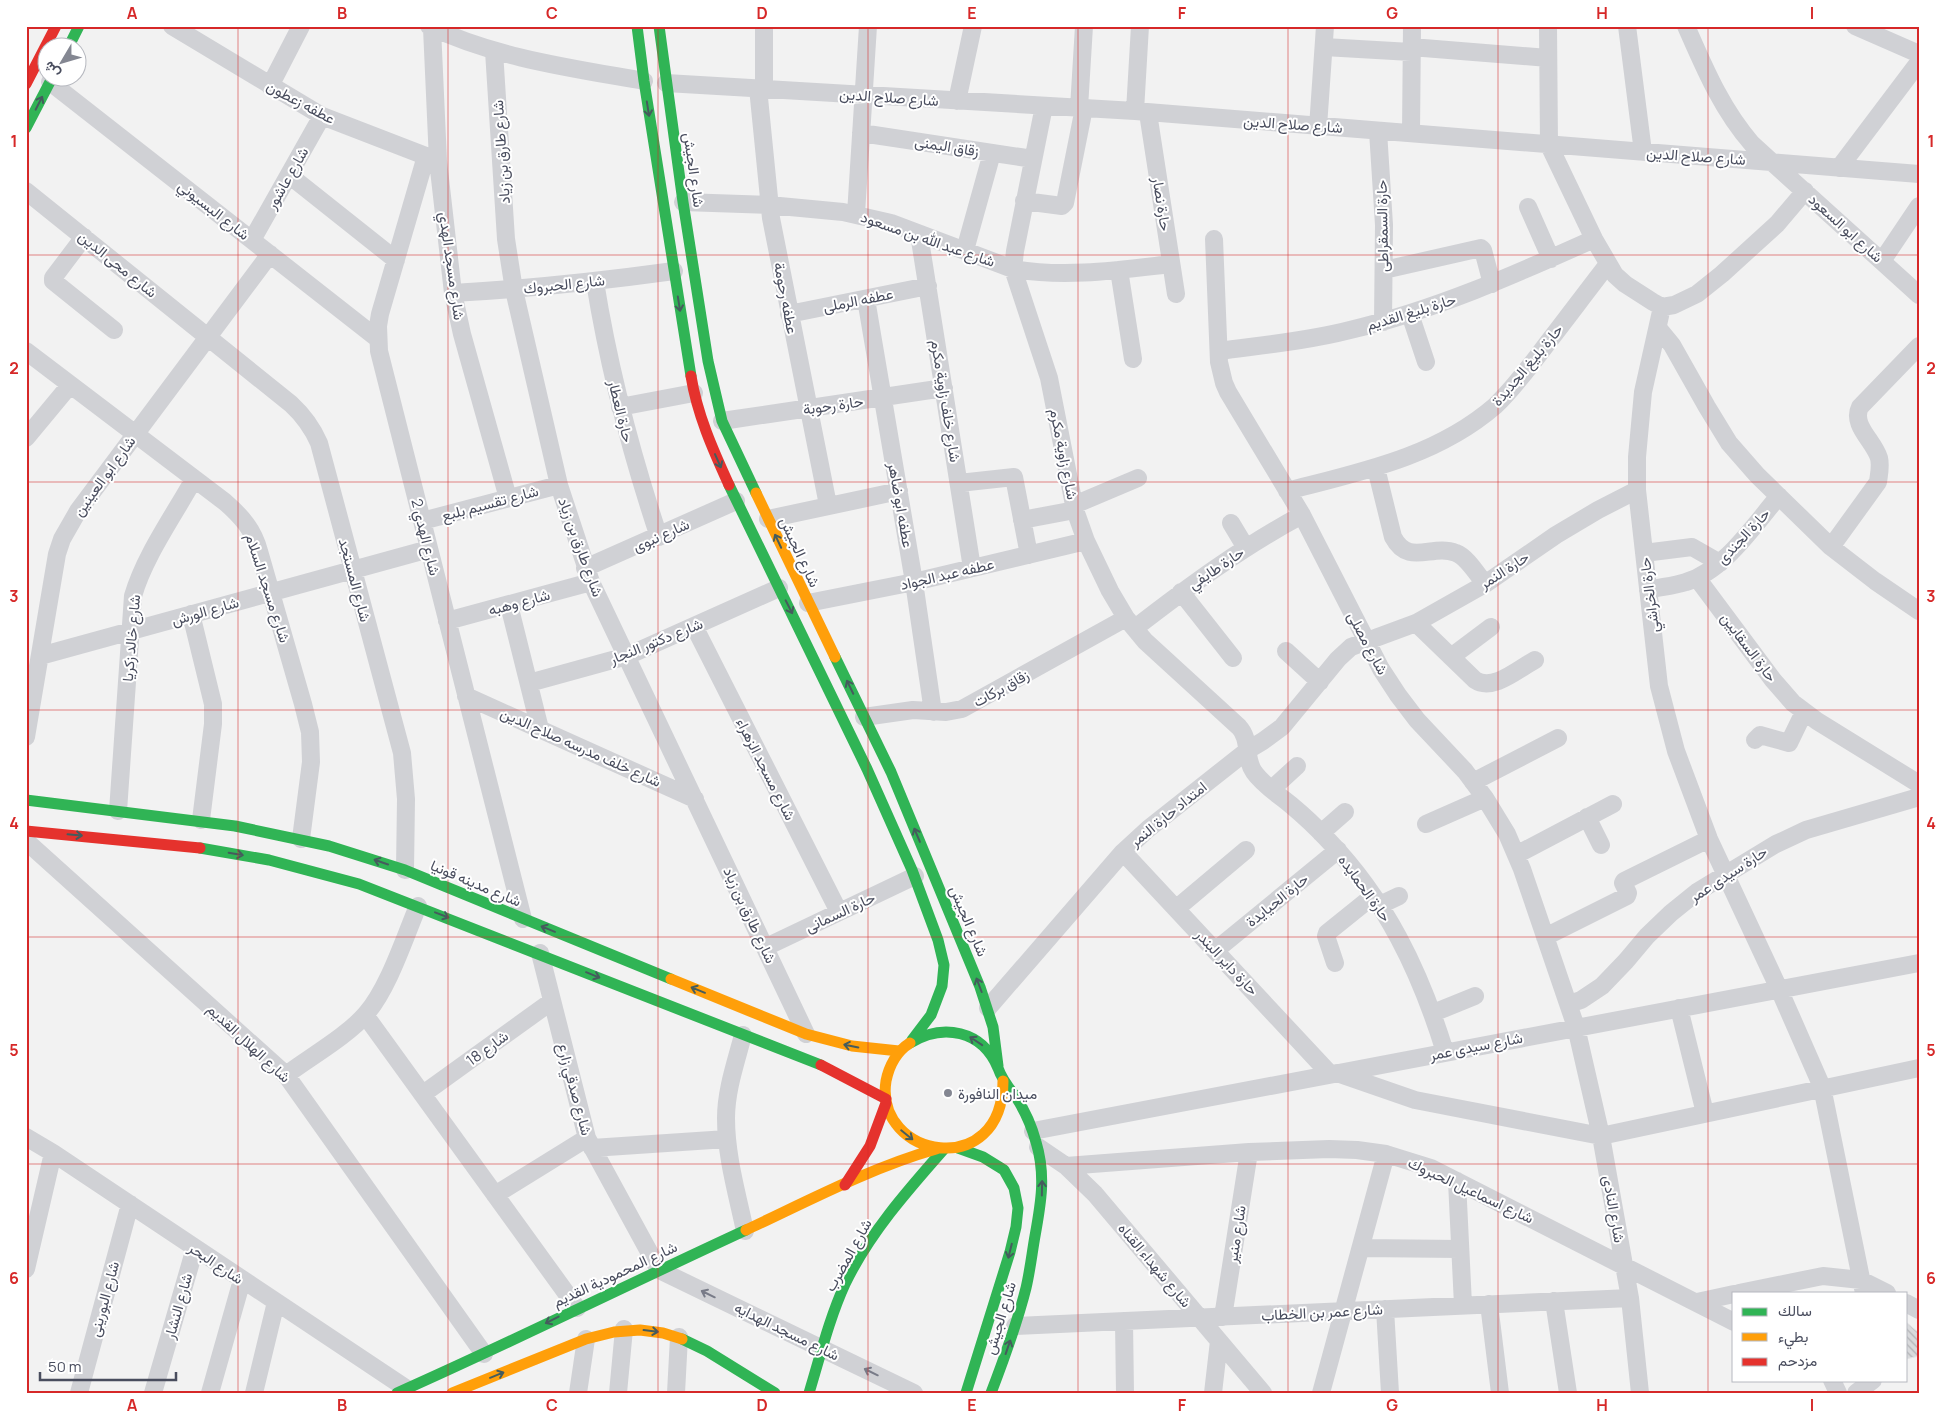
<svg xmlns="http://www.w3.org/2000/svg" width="1945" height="1419" font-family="Manrope,Vazirmatn,sans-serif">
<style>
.building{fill:url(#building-back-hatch);stroke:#e3e3e5}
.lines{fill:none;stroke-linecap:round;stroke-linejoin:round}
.street{stroke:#d0d1d5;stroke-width:18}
.fast{stroke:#30b455;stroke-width:11}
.slow{stroke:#ff9f0a;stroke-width:11}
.jam{stroke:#e5322d;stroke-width:11}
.oneway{stroke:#455c5d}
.oneway2{stroke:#787b88}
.grid{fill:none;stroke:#d62828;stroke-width:1;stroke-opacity:0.55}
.poi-dot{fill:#848792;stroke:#fff;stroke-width:2}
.labels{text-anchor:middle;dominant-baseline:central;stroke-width:4;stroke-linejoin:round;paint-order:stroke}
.street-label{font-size:15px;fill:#494d5e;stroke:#fff}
.poi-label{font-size:15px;fill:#494d5e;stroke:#fff;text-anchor:start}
.neatline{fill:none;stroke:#d62828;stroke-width:2}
.grid-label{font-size:16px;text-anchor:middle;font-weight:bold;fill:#d62828}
</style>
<defs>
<pattern id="building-back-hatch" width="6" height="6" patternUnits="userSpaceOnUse" patternTransform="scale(1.25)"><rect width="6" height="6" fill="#d9dadc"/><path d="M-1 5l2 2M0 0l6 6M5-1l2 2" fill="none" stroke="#b2b3b6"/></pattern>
</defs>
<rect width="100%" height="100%" fill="#f2f2f2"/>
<path class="building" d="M1906,1322L1919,1333V1356L1906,1359Z"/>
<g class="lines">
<path class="street" d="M172,26L322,116L436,160
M429,26C496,58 571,68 644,81
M1548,26L1549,145L1594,239L1615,275L1625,284L1653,302L1662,307L1674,305L1697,294L1722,274L1777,224L1805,191
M1627,26L1643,152
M1686,26C1705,69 1721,108 1752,144L1919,295
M1855,26L1919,54
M432,28L438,161L453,293L462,334L508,498
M1324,47L1411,52
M1411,47L1548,58
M494,51L506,239L514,290L559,485L591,582L806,1034
M50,82L378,339
M666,83L1135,111L1919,174
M270,86L301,26
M758,88L771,218L828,505
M764,89V26
M957,101L973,26
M1044,106L1015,251L1013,269L1049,378L1075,510L1086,541L1110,591L1126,618L1145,641L1239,727C1251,740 1244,758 1254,772C1263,785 1279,795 1291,805C1303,815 1316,827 1327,839C1386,900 1420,971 1445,1052
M1079,108L1084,26
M1135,111L1140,26
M1148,113L1176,294
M1318,127L1325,26
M1378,131L1384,225L1383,322
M861,133L1033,159
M1411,133L1412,26
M426,156L380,314L378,326L379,351L523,919
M1839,168L1919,62
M289,175L396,260
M26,191L291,404C304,416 312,427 319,443L402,753L406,799L405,870
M1024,201L1062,206L1065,203L1084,108
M683,202L769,205L843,212L891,223L1013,269C1066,278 1119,270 1171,264
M1528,207L1551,259
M856,214L868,26
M919,234L972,568
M84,237L53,278V281L114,330
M1214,239L1219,362L1224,383L1228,392L1302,515L1381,669L1398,695L1417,720L1465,771L1485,798L1507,834L1522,869L1576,1027L1601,1136L1624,1265L1630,1298L1640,1393
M252,240L322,116
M965,250L992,153
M1882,261L1919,206
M1119,270L1133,359
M1384,270L1481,248L1483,250L1492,284
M595,282C609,369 631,453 659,537
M453,293C527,289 601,281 674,271
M866,299L914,582L933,712
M1662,307L1643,392L1637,457V490L1659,686L1676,751L1709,839L1779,989L1822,1087L1864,1293
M789,314L928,286
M1410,314L1426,362
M1658,328L1672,345L1707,407L1729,443L1757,475L1831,547L1875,581L1919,611
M26,351L225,502C241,516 253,529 259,551L303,704L310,732L311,762L301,839
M1219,351C1262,345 1307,341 1350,330C1435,310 1514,275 1594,239
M620,407L694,393
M722,421L944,388
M26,438L70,385
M1376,468L1393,537C1409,567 1432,543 1456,553C1467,557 1477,574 1485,584
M959,483L1014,477L1029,555
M1287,491C1360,472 1436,457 1495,406C1514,388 1530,366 1546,345C1567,318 1587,291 1608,264
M1074,505L1138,478
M768,519L899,491
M1022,520L1075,510
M422,521L559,485
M1231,523L1246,548
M1831,547L1878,482C1879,474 1881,466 1879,458C1874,441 1851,425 1860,407L1919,346
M1644,553L1692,547L1720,563
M585,568L736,501
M1697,578L1773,680L1793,703L1817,721L1919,784
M1648,590C1660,587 1674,586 1686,582C1724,571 1754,525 1779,496
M1181,592L1233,658
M808,603L914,582L1086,541
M509,605L540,729
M191,614L213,704V724L201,820
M447,621L591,582
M1416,623L1475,680C1493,692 1518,669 1535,660
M694,626L839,912
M1135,628C1188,587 1242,547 1302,515
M1286,651L1320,682
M40,656L429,549
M1451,657L1491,627
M529,683L627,656L779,588
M466,696L695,799
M864,717L913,710L946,712L962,709L1126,618
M26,737L57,554L62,539L78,511L270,254
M1755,740L1760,735L1789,743L1804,712
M1473,782L1558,738
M1272,789L1297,766
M118,811L133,596C144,557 174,515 194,479
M1587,817L1601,845
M1426,824L1485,798
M1321,833L1345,812
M26,841L286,1075L484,1354
M1123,852L1330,1074
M1516,855L1613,804
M1380,905L1399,896
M1177,908L1246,850
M1545,937L1627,896L1628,893L1623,883L1624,881L1709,839
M766,947L915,876
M1216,950L1338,850
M540,953L587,1138L659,1270L914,1393
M1335,963L1326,936L1327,933L1373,896
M1569,1004L1581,1000L1602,986L1626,961L1647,936L1671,913L1697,892L1776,844L1806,830L1919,797
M988,1008L1123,852L1148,829L1248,750L1263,741L1282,727L1338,659L1351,647L1416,623L1485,584L1556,535L1598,510L1637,490
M1679,1008L1705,1113
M1433,1013L1475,996
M365,1015L577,1308
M743,1035C736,1062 726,1090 726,1118C726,1156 737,1193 745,1231
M1337,1073L1415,1100L1601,1136L1919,1068
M286,1075C310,1057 347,1036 366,1014C389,987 404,939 418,906
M423,1094L552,1001
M1033,1131L1919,963
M26,1137L53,1153L407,1389
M1038,1147L1066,1166L1095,1194L1263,1393
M592,1148L727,1139
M1066,1166L1249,1152L1329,1149L1357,1150L1386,1154L1431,1168L1734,1322
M1457,1181L1463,1305
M495,1195L587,1138
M1361,1248L1460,1249
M26,1269L53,1153
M1739,1293L1823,1276L1861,1280L1887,1293
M1554,1301L1568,1393
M1697,1302L1734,1294
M1906,1303L1919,1310
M1489,1304L1500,1393
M1385,1309L1390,1393
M1223,1317L1249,1152
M1124,1321L1125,1393
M1015,1326L1630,1298
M1832,1380L1838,1393
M79,1393L130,1204
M153,1393L195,1248
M210,1393L242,1280
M254,1393L276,1302
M578,1393L586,1339
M618,1393L624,1329
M676,1393L679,1337
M1213,1393L1219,1341
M1321,1393L1386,1154
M1856,1393L1873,1380"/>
<path class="fast" d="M637,26L644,81L691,376
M659,26L683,202L708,361L722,421L756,493
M68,48L79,26
M26,128L52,78
M729,485L867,769L912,870L938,940L944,965L942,986L931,1015L912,1040
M835,657L891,772L980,987L993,1027L998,1066
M26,800L235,826L329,846L405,870L671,979
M200,848L269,860L359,884L821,1065
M910,1043C943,1023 982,1030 998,1068C1002,1080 1009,1088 1016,1097C1025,1111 1032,1127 1036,1142C1046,1175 1041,1203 1035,1236C1032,1253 1030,1271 1026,1288C1017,1324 1004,1359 991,1393
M958,1148L983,1157L1004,1170L1014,1188L1018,1208L1016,1227L1010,1252L966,1393
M682,1339L707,1351L775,1393
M397,1393C514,1341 629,1284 746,1230
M809,1393C820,1357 829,1319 845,1284C869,1234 907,1191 944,1149"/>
<path class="slow" d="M756,493L835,657
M671,979L806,1034L852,1046L899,1051
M910,1043C897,1051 889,1066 886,1081C874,1158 1003,1182 1003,1081
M746,1230C808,1201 870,1168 936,1149
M452,1393L586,1339L614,1332L640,1330L663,1333L682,1339"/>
<path class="jam" d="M26,84L56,26
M691,376C697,414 713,450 729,485
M26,831L200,848
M821,1065L886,1099
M845,1185L870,1146L886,1103"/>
</g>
<defs><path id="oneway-shaft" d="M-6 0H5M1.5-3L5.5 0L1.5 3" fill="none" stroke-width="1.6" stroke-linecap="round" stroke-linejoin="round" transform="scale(1.25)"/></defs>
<g class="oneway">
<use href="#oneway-shaft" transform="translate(39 103) rotate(-63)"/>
<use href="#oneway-shaft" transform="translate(648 109) rotate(81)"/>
<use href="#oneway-shaft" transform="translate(679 304) rotate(81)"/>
<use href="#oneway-shaft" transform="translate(718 461) rotate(66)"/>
<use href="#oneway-shaft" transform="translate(778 541) rotate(-115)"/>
<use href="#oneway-shaft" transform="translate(789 607) rotate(63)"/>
<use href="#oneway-shaft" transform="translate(850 687) rotate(-116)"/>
<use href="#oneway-shaft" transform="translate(75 835) rotate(5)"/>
<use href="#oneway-shaft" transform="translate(917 835) rotate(-113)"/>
<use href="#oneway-shaft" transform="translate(236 854) rotate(10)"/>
<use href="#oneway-shaft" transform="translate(381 862) rotate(-161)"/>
<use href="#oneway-shaft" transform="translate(442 915) rotate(21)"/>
<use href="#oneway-shaft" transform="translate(548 929) rotate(-158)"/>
<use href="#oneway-shaft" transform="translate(593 975) rotate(22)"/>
<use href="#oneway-shaft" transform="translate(979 985) rotate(-111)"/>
<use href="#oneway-shaft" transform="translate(698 990) rotate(-158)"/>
<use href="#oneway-shaft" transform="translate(976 1041) rotate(-146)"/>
<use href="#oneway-shaft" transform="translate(851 1046) rotate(-169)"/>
<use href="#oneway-shaft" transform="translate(907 1135) rotate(39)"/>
<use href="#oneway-shaft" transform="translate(1042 1188) rotate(-89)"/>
<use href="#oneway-shaft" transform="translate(1010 1251) rotate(104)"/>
<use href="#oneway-shaft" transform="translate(552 1320) rotate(153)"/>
<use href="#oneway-shaft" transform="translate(651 1331) rotate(7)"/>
<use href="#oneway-shaft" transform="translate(1008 1347) rotate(-71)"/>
<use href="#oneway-shaft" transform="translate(497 1375) rotate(-22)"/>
</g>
<g class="oneway2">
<use href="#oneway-shaft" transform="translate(708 1294) rotate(-154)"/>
<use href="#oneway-shaft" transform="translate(871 1372) rotate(-154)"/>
</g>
<path class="grid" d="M238,26V1393M448,26V1393M658,26V1393M868,26V1393M1078,26V1393M1288,26V1393M1498,26V1393M1708,26V1393M26,255H1919M26,482H1919M26,710H1919M26,937H1919M26,1164H1919"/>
<circle class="poi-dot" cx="948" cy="1093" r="5"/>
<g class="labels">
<g class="street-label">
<text transform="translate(889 97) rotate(4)">شارع صلاح الدين</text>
<text transform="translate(301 102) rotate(28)">عطفه زعطون</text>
<text transform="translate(1293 124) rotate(4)">شارع صلاح الدين</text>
<text transform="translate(947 146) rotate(9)">زقاق اليمنى</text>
<text transform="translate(501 152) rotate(-94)">شارع طارق بن زياد</text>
<text transform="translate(1696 156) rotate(4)">شارع صلاح الدين</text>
<text transform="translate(694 170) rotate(82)">شارع الجيش</text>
<text transform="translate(287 178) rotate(-60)">شارع عاشور</text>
<text transform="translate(1162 204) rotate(81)">حارة نصار</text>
<text transform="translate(214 210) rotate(38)">شارع البسيوني</text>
<text transform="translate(1382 226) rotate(-91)">حارة السمقراطى</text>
<text transform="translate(1846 228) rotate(42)">شارع ابو السعود</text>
<text transform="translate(928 239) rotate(19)">شارع عبد الله بن مسعود</text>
<text transform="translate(118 264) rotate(39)">شارع محى الدين</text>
<text transform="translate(452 266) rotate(82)">شارع مسجد الهدي</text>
<text transform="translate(564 284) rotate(-6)">شارع الحبروك</text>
<text transform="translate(786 298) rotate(79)">عطفه رحومة</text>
<text transform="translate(858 300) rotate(-11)">عطفه الرملى</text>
<text transform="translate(1411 312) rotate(-17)">حارة بليغ القديم</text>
<text transform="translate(1527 365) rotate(-50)">حارة بليغ الجديدة</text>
<text transform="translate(946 401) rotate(81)">شارع خلف زاوية مكرم</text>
<text transform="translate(833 405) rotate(-8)">حارة رحوبة</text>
<text transform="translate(621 411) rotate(76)">حارة العطار</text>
<text transform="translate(1064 454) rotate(79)">شارع زاوية مكرم</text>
<text transform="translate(104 476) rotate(-54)">شارع ابو العينين</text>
<text transform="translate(490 503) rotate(-15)">شارع تقسيم بلبع</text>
<text transform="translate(901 505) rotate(80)">عطفه ابو ضاهر</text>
<text transform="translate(661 535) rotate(-24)">شارع نبوى</text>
<text transform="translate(1743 536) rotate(-47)">حارة الجندى</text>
<text transform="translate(426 537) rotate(76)">شارع الهدي 2</text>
<text transform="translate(581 547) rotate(70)">شارع طارق بن زياد</text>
<text transform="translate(800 552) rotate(65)">شارع الجيش</text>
<text transform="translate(1216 568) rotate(-34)">حارة طايفي</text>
<text transform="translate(1504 570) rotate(-33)">حارة النمر</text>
<text transform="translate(947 574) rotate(-13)">عطفه عبد الجواد</text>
<text transform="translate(355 580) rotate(75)">شارع المستجد</text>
<text transform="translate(268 588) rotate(72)">شارع مسجد السلام</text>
<text transform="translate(1649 595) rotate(-97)">حارة الخراشي</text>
<text transform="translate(519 602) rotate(-15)">شارع وهبه</text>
<text transform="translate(205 611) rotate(-16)">شارع الورش</text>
<text transform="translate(131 638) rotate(-85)">شارع خالد زكريا</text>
<text transform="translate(656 641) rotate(-22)">شارع دكتور النجار</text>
<text transform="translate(1368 643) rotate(62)">شارع مصلى</text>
<text transform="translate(1749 647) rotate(53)">حارة السقايين</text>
<text transform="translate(1001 688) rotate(-29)">زقاق بركات</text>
<text transform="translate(581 747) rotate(24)">شارع خلف مدرسه صلاح الدين</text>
<text transform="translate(766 769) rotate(63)">شارع مسجد الزهراء</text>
<text transform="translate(1168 814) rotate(-39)">امتداد حارة النمر</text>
<text transform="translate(1728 874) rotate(-33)">حارة سيدى عمر</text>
<text transform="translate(476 883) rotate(23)">شارع مدينه قونيا</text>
<text transform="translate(1365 888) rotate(54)">حارة الحمايده</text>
<text transform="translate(1277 900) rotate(-39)">حارة الحيايدة</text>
<text transform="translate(840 912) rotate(-25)">حارة السمانى</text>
<text transform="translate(750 915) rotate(65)">شارع طارق بن زياد</text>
<text transform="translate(969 921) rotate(67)">شارع الجيش</text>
<text transform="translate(1227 962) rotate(47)">حارة داير البندر</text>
<text transform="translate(249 1043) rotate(43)">شارع الهلال القديم</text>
<text transform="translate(1476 1046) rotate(-11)">شارع سيدى عمر</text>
<text transform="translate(487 1048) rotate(-36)">شارع 18</text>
<text transform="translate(575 1089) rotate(75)">شارع صدقي زارع</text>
<text transform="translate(1471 1190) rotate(25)">شارع اسماعيل الحبروك</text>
<text transform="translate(1614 1209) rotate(80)">شارع النادى</text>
<text transform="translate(1236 1234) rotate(-81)">شارع منير</text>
<text transform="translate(848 1255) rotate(-61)">شارع المضرب</text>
<text transform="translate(216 1263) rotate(34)">شارع البحر</text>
<text transform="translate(1155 1265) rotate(50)">شارع شهداء القناه</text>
<text transform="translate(615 1274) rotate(-25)">شارع المحمودية القديم</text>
<text transform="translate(104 1299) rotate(-75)">شارع البورينى</text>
<text transform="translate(178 1306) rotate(-74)">شارع النشار</text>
<text transform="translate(1322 1312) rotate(-3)">شارع عمر بن الخطاب</text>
<text transform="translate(1000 1318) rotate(-73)">شارع الجيش</text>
<text transform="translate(787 1331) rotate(26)">شارع مسجد الهدايه</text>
</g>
<g class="poi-label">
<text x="958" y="1093">ميدان النافورة</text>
</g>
</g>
<rect width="1945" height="1419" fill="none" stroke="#ffffff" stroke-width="55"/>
<rect x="1732" y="1292" width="175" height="90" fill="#ffffff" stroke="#b6b8bf"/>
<rect x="1742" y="1308" width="25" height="8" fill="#30b455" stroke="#b6b8bf"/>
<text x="1778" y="1316" font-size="15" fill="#494d5e">سالك</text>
<rect x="1742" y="1333" width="25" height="8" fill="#ff9f0a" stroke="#b6b8bf"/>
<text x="1778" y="1342" font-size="15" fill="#494d5e">بطيء</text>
<rect x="1742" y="1358" width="25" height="8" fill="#e5322d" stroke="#b6b8bf"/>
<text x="1778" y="1366" font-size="15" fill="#494d5e">مزدحم</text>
<g transform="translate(62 62) rotate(232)"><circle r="24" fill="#ffffff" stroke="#b6b8bf"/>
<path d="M0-4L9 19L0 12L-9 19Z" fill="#848792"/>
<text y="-8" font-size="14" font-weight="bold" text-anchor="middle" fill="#494d5e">ش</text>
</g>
<path d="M40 1372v8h136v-8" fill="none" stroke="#494d5e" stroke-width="2.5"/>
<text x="48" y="1372" font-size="15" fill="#494d5e" stroke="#ffffff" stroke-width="4" paint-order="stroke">50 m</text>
<rect x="28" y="28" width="1890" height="1364" class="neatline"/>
<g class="grid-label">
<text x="132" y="19">A</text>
<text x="342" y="19">B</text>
<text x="552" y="19">C</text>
<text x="762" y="19">D</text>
<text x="972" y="19">E</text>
<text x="1182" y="19">F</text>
<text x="1392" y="19">G</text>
<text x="1602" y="19">H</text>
<text x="1812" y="19">I</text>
<text x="14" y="147">1</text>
<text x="1931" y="147">1</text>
<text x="14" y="374">2</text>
<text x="1931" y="374">2</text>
<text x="14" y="602">3</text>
<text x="1931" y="602">3</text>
<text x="14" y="829">4</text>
<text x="1931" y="829">4</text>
<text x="14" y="1056">5</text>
<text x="1931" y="1056">5</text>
<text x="14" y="1284">6</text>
<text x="1931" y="1284">6</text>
<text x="132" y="1411">A</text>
<text x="342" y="1411">B</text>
<text x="552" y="1411">C</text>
<text x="762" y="1411">D</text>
<text x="972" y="1411">E</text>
<text x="1182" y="1411">F</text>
<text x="1392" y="1411">G</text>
<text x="1602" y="1411">H</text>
<text x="1812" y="1411">I</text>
</g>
</svg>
